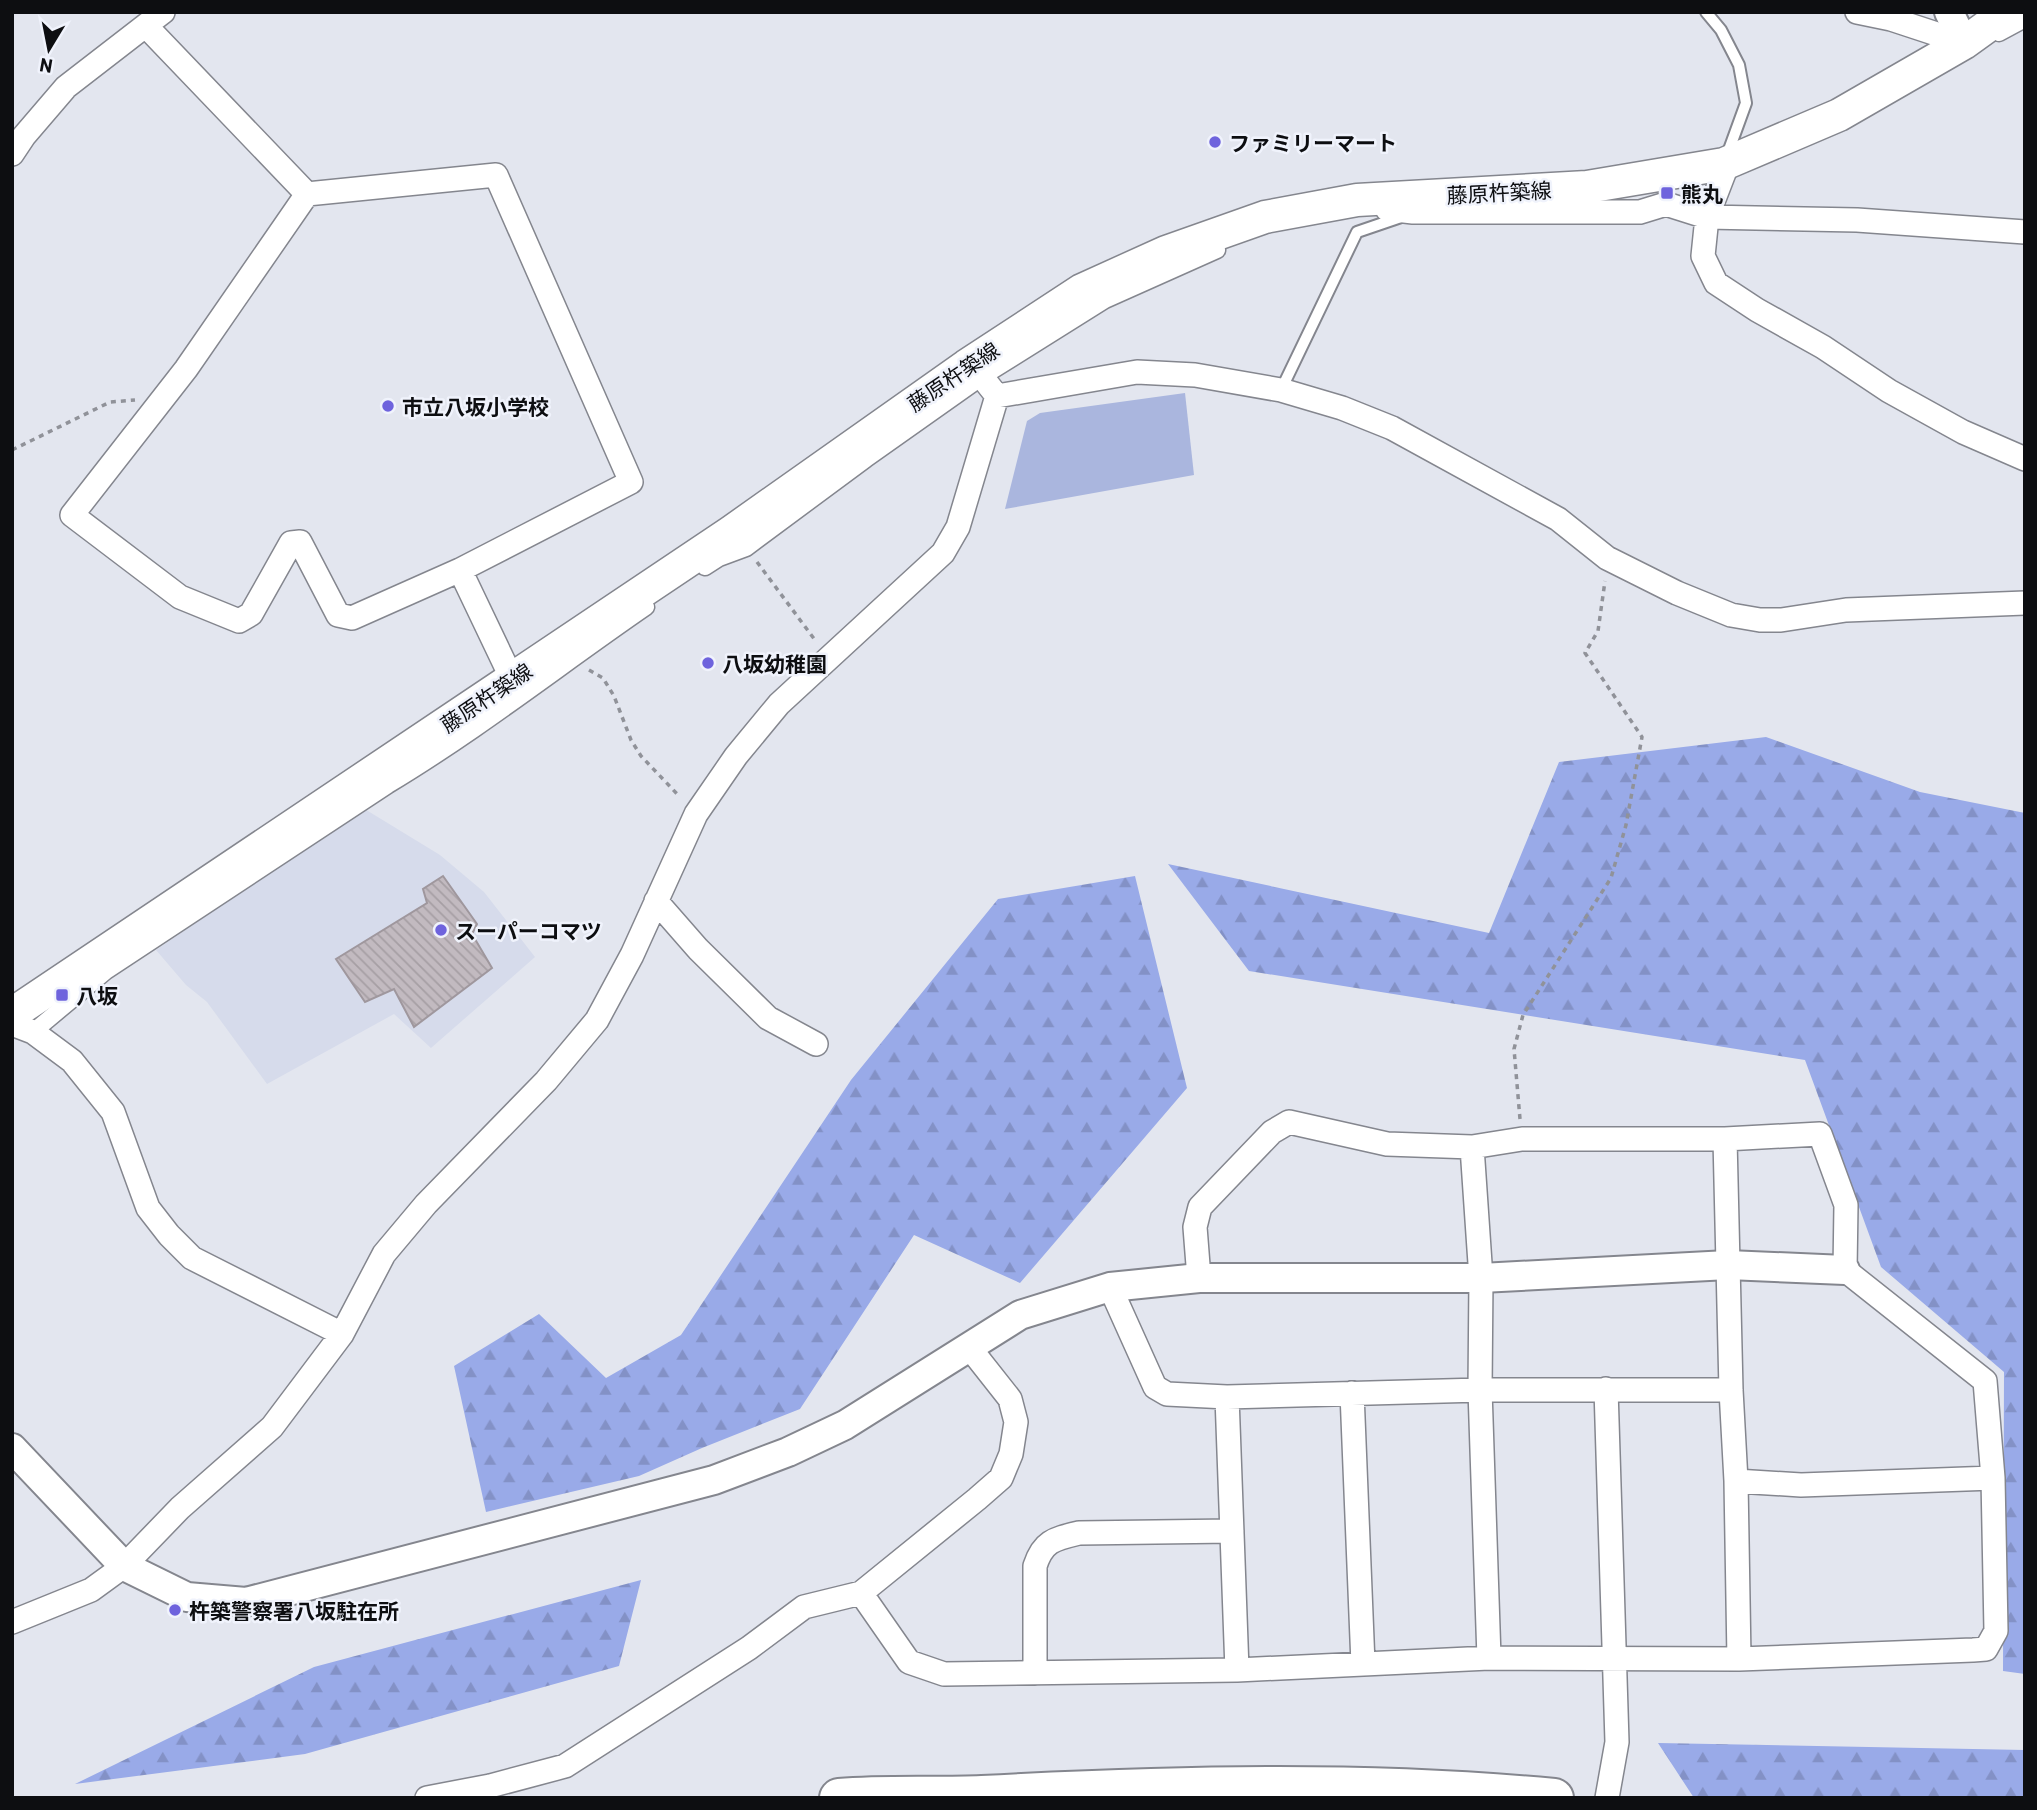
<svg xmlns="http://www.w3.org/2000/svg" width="2037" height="1810" font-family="Barlow,'Noto Sans JP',sans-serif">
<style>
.built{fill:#d6dbeb}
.forest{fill:url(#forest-firs)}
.park{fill:#aab6de}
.building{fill:url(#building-back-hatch);stroke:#9f979d;stroke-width:2}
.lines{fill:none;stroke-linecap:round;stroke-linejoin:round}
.service-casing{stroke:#84868e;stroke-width:14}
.pedestrian-casing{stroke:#84868e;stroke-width:19}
.minor-casing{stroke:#84868e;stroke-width:26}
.tertiary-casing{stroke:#84868e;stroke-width:32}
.secondary-casing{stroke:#84868e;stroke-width:35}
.motorway-casing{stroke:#84868e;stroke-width:42}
.path{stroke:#909299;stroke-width:3.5;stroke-dasharray:5 5;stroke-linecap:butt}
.service{stroke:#fff;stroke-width:10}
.pedestrian{stroke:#fff;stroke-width:16}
.minor{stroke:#fff;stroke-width:23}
.tertiary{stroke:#fff;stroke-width:28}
.secondary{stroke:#fff;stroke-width:32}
.motorway{stroke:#fff;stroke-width:38}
.poi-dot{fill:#6e63dd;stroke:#f0f3fc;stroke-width:2.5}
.labels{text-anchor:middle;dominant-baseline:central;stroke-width:5;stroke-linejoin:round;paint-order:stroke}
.poi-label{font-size:21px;font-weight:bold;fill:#0d0e11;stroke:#f0f3fc;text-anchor:start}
.street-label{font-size:21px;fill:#0d0e11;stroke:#f0f3fc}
</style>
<defs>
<pattern id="forest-firs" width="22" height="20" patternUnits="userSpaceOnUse" patternTransform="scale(1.75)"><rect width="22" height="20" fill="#99aae8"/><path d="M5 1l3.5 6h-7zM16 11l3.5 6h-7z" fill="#8391c6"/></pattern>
<pattern id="building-back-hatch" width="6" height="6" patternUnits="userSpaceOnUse" patternTransform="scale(1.75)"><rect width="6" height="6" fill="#c2bac0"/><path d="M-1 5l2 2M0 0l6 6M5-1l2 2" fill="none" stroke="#a69fa4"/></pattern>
</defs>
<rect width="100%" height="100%" fill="#e3e6ef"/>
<path class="built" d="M363,808L440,855L484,892L535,957L431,1048L394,1014L267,1084L207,1002L186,985L156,950Z"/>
<path class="forest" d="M1766,737L1920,792L2025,813V1674L2003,1671L2004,1372L1881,1267L1805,1060L1249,971L1168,864L1489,933L1559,762Z
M1135,876L1187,1088L1020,1283L914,1235L800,1409L702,1448L639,1476L486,1512L454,1366L539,1314L606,1378L681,1335L851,1080L998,899Z
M641,1580L619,1666L305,1754L75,1784L314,1667Z
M1658,1743L2025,1750V1798H1694Z"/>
<path class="park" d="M1185,393L1194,475L1005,509L1027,421L1040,413Z"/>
<path class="building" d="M443,876L477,924L472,934L492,968L414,1027L394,989L365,1002L336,959L427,903L423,889Z"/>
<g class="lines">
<defs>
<path id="service" d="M1706,12L1721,30L1739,65L1746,103L1726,158
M1281,390L1357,232L1401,217"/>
<path id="pedestrian" d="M1999,33L2025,19
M705,567L719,558L746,548L866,459L982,377L1105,300L1217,250
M33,1032L106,971L388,785C478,731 560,666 646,607"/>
<path id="minor" d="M1857,12L1891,19L1964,43
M146,26L307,194L186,369L72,515L180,597L239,621L251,614L291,543L300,542L338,615L352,618L460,570
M12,154L24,136L66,87L163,12
M1724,164V173L1707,217L1703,256L1716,283L1757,310L1823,347L1889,391L1963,432L2025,459
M307,194L496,175L631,482L460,570L512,679
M1387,209L1413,212H1640L1666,204L1707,217L1857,220L2025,232
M997,396L1137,372L1195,375L1281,390L1342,408L1392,428L1558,519L1607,558L1677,593L1731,615L1760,620H1781L1846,610L2025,603
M656,901L698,949L768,1018L816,1044
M12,1024L33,1032L72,1061L113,1112L148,1208L169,1235L192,1258L342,1334
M1725,1139L1731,1390L1736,1481L1739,1659
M1472,1147L1481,1278L1480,1390L1489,1658
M1110,1287L1155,1387L1167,1394L1227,1397L1480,1390H1731
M1606,1389L1617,1742L1607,1798
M1352,1393L1363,1664
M1227,1397L1237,1670
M1736,1481L1801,1485L1993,1478
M861,1593L909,1662L944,1674L1237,1670L1489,1658L1739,1659L1973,1650L1986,1649L1996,1631L1993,1478L1985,1381L1845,1270L1846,1205L1820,1134L1725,1139H1522L1472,1147L1387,1144L1289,1122L1272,1132L1200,1207L1195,1227L1199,1278
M12,1622L91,1590L124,1566L180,1508L272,1427L342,1334L384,1254L426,1204L546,1081L597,1020L632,955L696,814L736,756L779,704L943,553L958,527L997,396L982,377L966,366
M1035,1673V1566C1043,1541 1054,1539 1079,1533L1232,1531
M427,1798L490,1786L565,1766L749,1648L804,1607L861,1593L977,1499L1001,1478L1011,1454L1016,1422L1010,1399L969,1347"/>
<path id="tertiary" d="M1949,12L1964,43
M12,1448L124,1566L187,1597L246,1602L714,1480L788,1452L845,1425L1020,1315L1110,1287L1199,1278H1481L1728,1265L1845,1270"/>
<path id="secondary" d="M12,1014L731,532L966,366L1082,290L1166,252L1265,217L1357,200L1587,187L1724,164L1839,115L1964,43L2007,12"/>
<path id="motorway" d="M839,1798C887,1794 934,1797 982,1795C1172,1785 1364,1780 1554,1798"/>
</defs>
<use href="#service" class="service-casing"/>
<use href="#pedestrian" class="pedestrian-casing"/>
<use href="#minor" class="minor-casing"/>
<use href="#tertiary" class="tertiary-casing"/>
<use href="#secondary" class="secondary-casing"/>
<use href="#motorway" class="motorway-casing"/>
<path class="path" d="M12,450L110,402L135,400
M757,562L815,640
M589,670L603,678L614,696L631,740L641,756L680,797
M1520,1119L1514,1049L1523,1015L1611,878L1626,825L1642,737L1585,653L1598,631L1605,581"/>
<use href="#service" class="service"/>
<use href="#pedestrian" class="pedestrian"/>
<use href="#minor" class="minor"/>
<use href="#tertiary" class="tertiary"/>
<use href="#secondary" class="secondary"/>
<use href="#motorway" class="motorway"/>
</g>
<g class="poi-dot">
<circle cx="1215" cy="142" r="7"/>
<rect x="1660" y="186" width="14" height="14" rx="3.5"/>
<circle cx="388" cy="406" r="7"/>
<circle cx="708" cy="663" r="7"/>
<circle cx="441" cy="930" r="7"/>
<rect x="55" y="988" width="14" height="14" rx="3.5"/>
<circle cx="175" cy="1610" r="7"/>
</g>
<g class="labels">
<g class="poi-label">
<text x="1229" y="142">ファミリーマート</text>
<text x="1681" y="193">熊丸</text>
<text x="402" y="406">市立八坂小学校</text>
<text x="722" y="663">八坂幼稚園</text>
<text x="455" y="930">スーパーコマツ</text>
<text x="76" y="995">八坂</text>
<text x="189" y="1610">杵築警察署八坂駐在所</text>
</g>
<g class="street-label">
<text transform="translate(1499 192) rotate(-3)">藤原杵築線</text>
<text transform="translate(953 376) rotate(-34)">藤原杵築線</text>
<text transform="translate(486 697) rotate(-34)">藤原杵築線</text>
</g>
</g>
<rect width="2037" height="1810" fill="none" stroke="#0d0e11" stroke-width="28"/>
<g transform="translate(49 49) rotate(190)" stroke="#f0f3fc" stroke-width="5" paint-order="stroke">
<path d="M0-5L12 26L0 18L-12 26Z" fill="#0d0e11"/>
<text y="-10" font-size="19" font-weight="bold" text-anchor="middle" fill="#0d0e11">N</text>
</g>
</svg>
